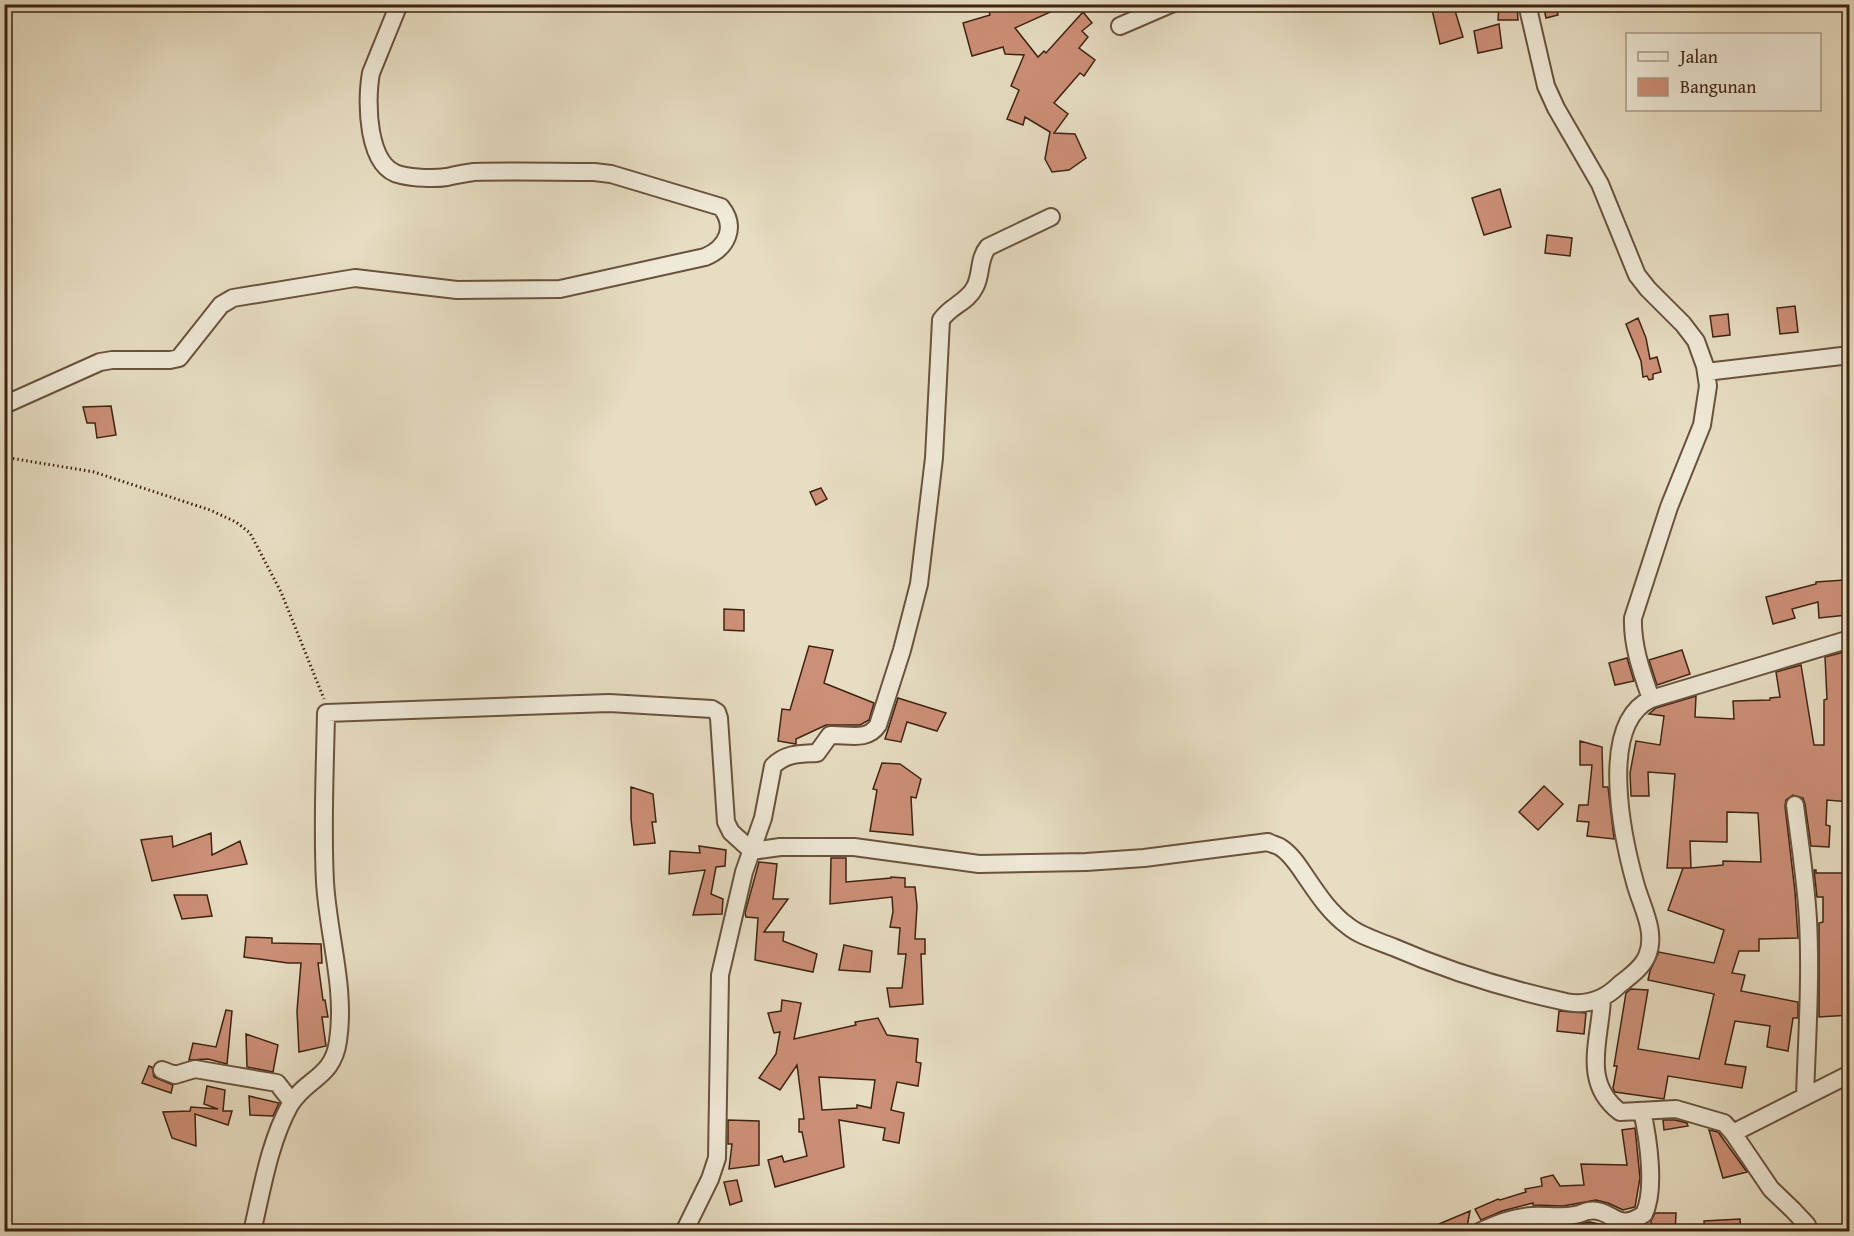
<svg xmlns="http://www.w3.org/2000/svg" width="1854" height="1236" font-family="'Gentium Book Plus',serif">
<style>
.building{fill:#cc8f77;stroke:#3f2311;stroke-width:1.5;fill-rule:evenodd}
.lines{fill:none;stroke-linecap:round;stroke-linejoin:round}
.street-casing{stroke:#69523d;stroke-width:20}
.path{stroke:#3f2311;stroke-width:3;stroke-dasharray:1.5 3;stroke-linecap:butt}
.street{stroke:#efe9d7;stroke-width:16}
</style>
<rect width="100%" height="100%" fill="#e7ddc2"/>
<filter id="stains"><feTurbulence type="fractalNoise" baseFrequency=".00333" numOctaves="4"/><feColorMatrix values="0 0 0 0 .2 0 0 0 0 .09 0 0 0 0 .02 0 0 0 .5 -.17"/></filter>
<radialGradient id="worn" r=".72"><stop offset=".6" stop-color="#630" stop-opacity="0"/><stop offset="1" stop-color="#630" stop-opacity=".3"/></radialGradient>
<path class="building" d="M999,4H1068L1015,28L1038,57L1044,51L1046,53L1083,12L1092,23L1082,31L1088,37L1079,48L1095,60L1084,76L1080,73L1054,103L1068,114L1054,133L1075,134L1086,158L1069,170L1052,172L1045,159L1050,132L1025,117L1023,125L1007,119L1019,90L1011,86L1024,55L1005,54L1003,47L972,56L963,23L990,15L988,6Z
M1453,4L1463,37L1440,44L1432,10Z
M1499,4H1517L1518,20H1498Z
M1543,4H1555L1558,15L1546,18Z
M1499,24L1502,48L1478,53L1474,31Z
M1500,189L1511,227L1484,235L1472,198Z
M1547,235L1572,238L1570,256L1545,253Z
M1795,306L1798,332L1780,334L1777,308Z
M1728,314L1730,335L1713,337L1710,316Z
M1638,318L1646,338L1650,359L1657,357L1661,372L1653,374V379L1649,380L1647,376L1643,377L1641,361L1626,324Z
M111,406L116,435L97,438L95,423H87L83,407Z
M821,488L827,499L816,505L810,492Z
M1844,580L1847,615L1819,618L1818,602L1792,609L1795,618L1773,624L1766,597L1816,584V582Z
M724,609L744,610V631L724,630Z
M809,646L833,650L824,683L874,703L869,720L860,725H826L796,739V744L778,741L782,709L790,710Z
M1682,650L1690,674L1657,685L1649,660Z
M1844,652H1850V802L1827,800L1826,825L1830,826L1829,847L1811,846L1805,804L1803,798L1793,795L1786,800L1785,806L1795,892L1798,938L1759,939V951H1739L1732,973L1745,975L1741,991L1798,1002V1018H1793L1788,1051L1767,1047L1770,1026L1735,1021L1725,1064L1746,1067L1742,1088L1668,1076L1664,1099L1615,1092L1613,1088L1617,1066H1614L1626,993L1631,989L1648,990L1638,1049L1699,1059L1714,994L1648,980L1650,971L1659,952L1714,963L1724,930L1668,910L1683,868H1691H1667L1675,774L1648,772L1649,796H1631L1630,773L1636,741L1660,745L1664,716L1649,714L1656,708L1696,696L1695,717L1734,719L1733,701L1770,700V698L1780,697L1776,672L1801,665L1814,745H1824V700L1827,699L1825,657ZM1727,812L1758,813L1761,862L1723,861V865L1691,868L1690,841L1727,842Z
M1627,658L1634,681L1615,685L1609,663Z
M898,698L946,713L937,731L907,722L901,742L885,739Z
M1580,741L1602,747L1603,787H1608L1614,839L1587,836L1589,822L1577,821L1579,805H1588L1592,765H1580Z
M882,763L900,764L921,779L916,798L911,797L913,835L870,831L877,790L873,789Z
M1544,786L1563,804L1538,830L1519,812Z
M631,787L653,794L656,822H652L655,843L634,845L631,819Z
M211,833L212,855L240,841L247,864L152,881L141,840L172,836L173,847Z
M699,846L726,850L725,866L716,867L711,894L723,899L722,914L693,915L705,870L669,874L670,851L700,853Z
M831,858H846V882L891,878V877L905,878V887H915L917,906L915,939H925V954H921L923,1004L890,1007L887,988H902L906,954H898L900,928L890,927L893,912L892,897L830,904Z
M759,862L777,864L773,899H788L764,932H784L783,941L817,954L813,972L755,960L758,918L746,917L745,913Z
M1814,870H1816V873H1844L1843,919L1850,918V1015L1819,1017V923L1823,922V897H1817Z
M174,895H207L212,916L182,919Z
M246,937L272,938V943L321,944L322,963H318L323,1000H325L328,1017H322L326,1046L299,1052L297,1011L301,963H288L244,957Z
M844,945L872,951L870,972L839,970Z
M782,1000L801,1003L794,1039L856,1025L855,1022L878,1018L887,1035L918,1039L916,1062L921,1063L918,1086L897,1082L891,1110L904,1113L899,1143L883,1140L885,1128L839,1120L844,1167L775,1187L768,1160L782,1156L784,1162L807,1156L802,1132H799V1119H804L797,1065L780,1090L759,1078L776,1054L780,1032L774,1033L768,1013L781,1011ZM819,1077L875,1080L871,1108L857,1105V1108L822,1110Z
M226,1010L232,1011L227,1064L208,1059L189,1060L193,1043L216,1047Z
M1559,1011L1586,1013L1584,1034L1557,1031Z
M246,1034L278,1045L273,1072L247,1067Z
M149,1066L152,1067L154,1077L173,1085L171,1093L142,1083Z
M207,1086L225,1090L223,1111H232L228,1125L195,1114L196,1146L172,1138L163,1112L190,1111L191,1107L218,1109L204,1104Z
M249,1096L279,1103L273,1116L250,1115Z
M728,1120L759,1121V1165L729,1169L732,1144H728Z
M1663,1120H1675L1687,1123L1688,1126L1664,1130Z
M1635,1128L1640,1178L1635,1207L1623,1210L1608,1203L1596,1200L1563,1206L1533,1205V1203L1502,1211L1481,1220L1475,1209L1498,1199L1500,1200L1526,1192L1525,1189L1542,1186L1541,1178L1553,1175L1560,1186L1584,1185L1581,1164L1627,1165L1622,1130Z
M1709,1130L1718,1132L1747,1172L1723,1178Z
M737,1180L742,1201L730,1205L724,1182Z
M1470,1211L1466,1232H1422V1231Z
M1655,1213H1676L1675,1232H1651V1221Z
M1740,1219L1741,1232H1705L1704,1221Z
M1589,1222L1604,1225L1605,1232H1538L1537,1226H1570Z"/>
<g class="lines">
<defs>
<path id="street" d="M1527,4L1546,86L1556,108L1600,184L1637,275L1648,289L1683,324L1696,341L1705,366L1708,386L1702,425L1669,507L1633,618C1632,646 1642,673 1651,699
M1120,26L1171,4
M1706,372L1850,355
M4,405L100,362L112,360H170L179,358L221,305L233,298L355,278L457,290L560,289L705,257C727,248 737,227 721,207L611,174L594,172C554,172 514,171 474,172C465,173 456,175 447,177C434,179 414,178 401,175C366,168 366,100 371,73L399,4
M1795,805C1800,844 1806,882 1808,920C1811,979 1807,1038 1805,1096
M1602,999C1600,1041 1581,1082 1620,1112L1676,1109L1724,1123L1733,1133L1771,1189L1793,1210L1807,1225L1809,1232
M162,1070L175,1075L195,1069L277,1083L292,1102
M1733,1133L1850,1074
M252,1232C262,1190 269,1143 290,1105C306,1078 333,1078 338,1041C346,988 328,935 325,882C322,826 325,769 326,713L609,703L712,709L717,712L719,718L726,822L731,832L752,851L780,847H854L979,864L1086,862L1144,858L1268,842C1271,844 1277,845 1280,847C1290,853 1298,865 1304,874C1317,893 1329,912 1348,926C1360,936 1378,941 1393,947C1448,971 1507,989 1566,1002C1587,1006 1604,1000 1619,985C1629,977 1642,968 1647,956C1657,933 1642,907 1636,886C1623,840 1597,724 1651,699L1850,639
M684,1232L710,1179L717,1158L720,975L744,872L763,818L773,766C786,753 800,754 817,753L830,735C847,734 867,742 878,725L902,650L919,584L934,458L941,320C950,306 968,302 975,287C982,274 978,259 988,247L1051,217
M1479,1232C1496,1224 1513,1217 1532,1216C1546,1215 1560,1218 1574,1215C1579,1215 1583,1212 1588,1211C1613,1207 1615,1234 1644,1214C1656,1190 1648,1137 1642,1111"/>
</defs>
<use href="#street" class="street-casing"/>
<path class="path" d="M4,457L94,472L210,510L236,522L250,533L281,592L324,699"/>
<use href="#street" class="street"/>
</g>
<rect width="1854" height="1236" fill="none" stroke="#e7ddc2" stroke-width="24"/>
<rect x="6" y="6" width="1842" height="1224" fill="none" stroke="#3f2311" stroke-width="3"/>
<rect x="12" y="12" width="1830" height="1212" fill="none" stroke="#3f2311" stroke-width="1.5"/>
<rect x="1626" y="33" width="195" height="78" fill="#efe9d7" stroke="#a99a88" stroke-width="1.5"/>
<rect x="1638" y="52" width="30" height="9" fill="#efe9d7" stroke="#a99a88" stroke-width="1.5"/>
<text x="1680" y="63" font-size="18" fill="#3f2311">Jalan</text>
<rect x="1638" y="78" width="30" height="18" fill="#cc8f77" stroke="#a99a88" stroke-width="1.5"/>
<text x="1680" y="93" font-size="18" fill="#3f2311">Bangunan</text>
<rect width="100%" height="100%" filter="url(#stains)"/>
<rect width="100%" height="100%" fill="url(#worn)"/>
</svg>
